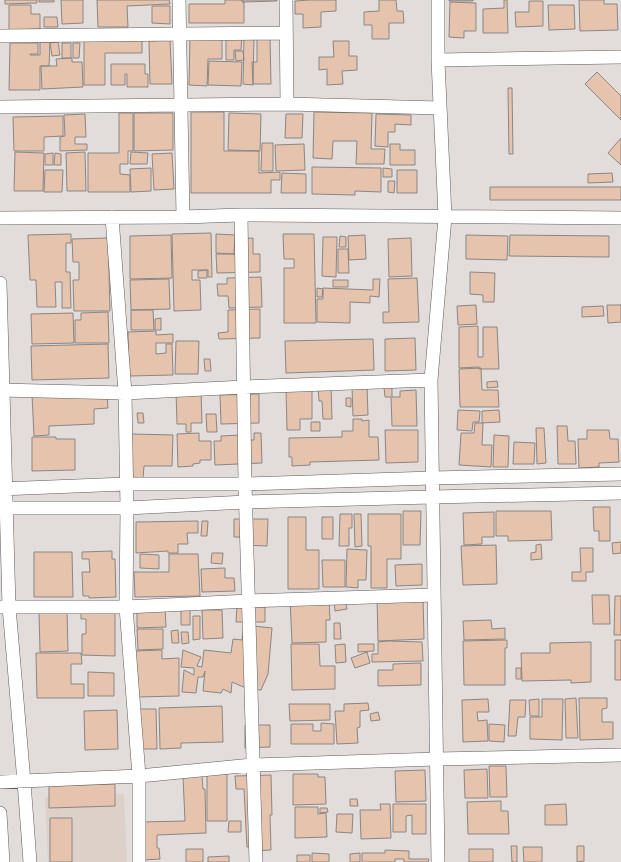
<svg xmlns="http://www.w3.org/2000/svg" width="621" height="862" font-family="Quicksand,sans-serif">
<style>
.built{fill:#dcd0c8}
.building{fill:#e5c3ad;stroke:#8b8683}
.lines{fill:none;stroke-linecap:round;stroke-linejoin:round}
.minor-casing{stroke:#5f5b58;stroke-width:14}
.minor{stroke:#fff;stroke-width:13}
</style>
<rect width="100%" height="100%" fill="#e2ddda"/>
<path class="built" d="M124,794L127,862H48L45,797Z"/>
<path class="building" d="M5,0H37V3L5,4Z
M39,0H54V2H39Z
M61,0H83V23L62,24Z
M97,0H169L170,4L127,6L128,27H98Z
M225,0H242V2H244V23H189V4H225Z
M243,0H277V1L243,2Z
M310,0H336V11L321,12V27L303,28V14H295V1Z
M379,0H396L397,11H403L404,23H389V39H372V25H364V12L379,11Z
M449,0H473V1H449Z
M504,0H507L508,33H483V9L504,8Z
M579,0H604V4H617L618,30L580,31Z
M529,1H543V26L516,27L515,12H529Z
M450,2L476,3V31H464V38L449,37Z
M9,5H31V14H40V29L9,30Z
M548,5H574L575,29L549,30Z
M152,6H170V24L152,23Z
M44,17H57L58,27H44Z
M190,36L222,37V59H208L207,86L189,85Z
M226,36H242L241,50H234V60H226Z
M244,36H254L253,85L243,84Z
M257,38H270L271,84H253L252,62H257Z
M84,40H142V53H105V85H84Z
M170,40L172,84H150L149,41Z
M333,41H349V56H357V70L342,71L343,84L327,85V69L319,70V57H334Z
M40,42H50L49,66H40V90H9L10,43H38V54H30V55H40Z
M58,42L60,55L52,56L50,43Z
M62,43H71V58H62Z
M73,43H80L79,58H73Z
M235,51H243L244,60L236,61Z
M72,58V62H82L83,87L42,89L41,66H57L56,59Z
M209,61L242,62L241,86L208,85Z
M111,64H145V74H148V87H127V74H125V85H111Z
M597,72L621,96V120L585,84Z
M508,88H512L513,154H509Z
M191,112H224V151H259V173L280,172V180H271V193H191Z
M314,112L372,113L371,149H385L384,164H356L357,141H333L332,159L313,158Z
M119,113H133V151H128V164H120V174L130,175V192H88V153H119Z
M134,113H173V150L134,151Z
M229,113L261,114L260,151L228,150Z
M85,114L86,137H75V144H87V150L60,151V137L65,136L64,115Z
M286,114H303L302,138H285Z
M376,114L411,115V125L395,124V132H388V147L375,146Z
M63,116V136L44,137V151H14L13,117Z
M621,138V165L608,153Z
M262,143H273V171H261Z
M304,144L305,170L276,171L275,145Z
M390,144H400V150H415V165H390Z
M15,152L44,153L43,191H14Z
M85,152L86,191H67L66,153Z
M131,152L148,153L147,164H130Z
M53,153V165H45V154Z
M55,153L61,154V165H54Z
M172,153L174,189L154,190L152,154Z
M312,167L381,168V192L355,191V195L312,194Z
M151,168V191L131,192L130,169Z
M383,168L392,169V177H383Z
M45,170H63L62,192H44Z
M397,170H417V193H397Z
M282,173L306,174V193H281Z
M612,173L613,182L588,183V174Z
M388,181H395L394,193L388,192Z
M490,187H621V200H490Z
M211,233L212,277H208V270H192V280H200L201,310L174,311L172,234Z
M71,234V243H66V272H70L71,308H62V282H55L56,307H37L36,280H30L28,235Z
M216,234L235,235L234,254L216,253Z
M283,234H314L316,323H284V268H294V259H284Z
M171,235L172,278L130,279V236Z
M365,235L366,259L349,260L348,236Z
M466,235L508,236L507,260L466,259Z
M510,235L609,236V257L509,256Z
M340,236L346,237V247H339Z
M323,237H337L336,277L322,276Z
M108,238L110,311H74L73,280H79V262H73L72,239Z
M253,238V254H260V272L217,273L216,254H238V239Z
M411,238L412,276L389,277L388,239Z
M338,249H348L349,273H338Z
M207,270V278H198V271Z
M470,272L495,273L494,302H483V295L470,294Z
M261,277L262,307L229,308L228,296H218L217,284H227V278Z
M417,278L419,322L383,323V312H389L388,279Z
M169,279L170,309L131,310L130,280Z
M373,279H380L379,297L370,296V303L350,302V323L317,322V299H323V288L373,290Z
M333,280H348V287H333Z
M317,288L323,289L322,297H317Z
M476,305L477,324L458,325L457,306Z
M607,305H621V322L608,323Z
M603,306L604,316L582,317V307Z
M260,309V338L219,339L218,333L228,332V310Z
M131,310H153L154,330H131Z
M108,312L109,343H75V320H81V313Z
M73,313L74,343L32,344L31,314Z
M161,318V330H155V319Z
M478,326V357H483V327H497L499,369H479V367L459,368V327Z
M156,331V335L173,334V343H156V354L166,353V344H172L173,375L129,376L128,332Z
M415,338L416,370L385,371V339Z
M373,339L374,370L286,373L285,341Z
M176,341H199L198,374H175Z
M108,344L109,378L32,380L31,346Z
M204,359H210L211,371H205Z
M481,368L482,390H498L499,407H460L459,369Z
M497,381L498,387L487,388V382Z
M367,386L368,415L353,416L352,387Z
M331,387L332,419H323L322,401H319L318,388Z
M384,387H392V397H400V391L416,390L417,426H392L391,397H385Z
M286,388H312V419H300V430H287Z
M201,390L202,423H191V432H186V424H177L176,391Z
M107,392L108,408L94,409V424L49,426V435L34,436L32,395Z
M259,394V423L221,424L220,395Z
M346,398H351V407L346,406Z
M458,410L480,411L479,422H473L472,431L457,430Z
M499,410L500,422L482,423V411Z
M137,413H143L144,423H138Z
M206,414H216L217,432H207Z
M353,419H362V421L369,420V437H378L379,460L310,462V465L292,466V457H289V438L342,437V431H353Z
M311,422H320V431H311Z
M475,423H483L482,445H492L491,467L459,465L461,433H474Z
M557,426H567L568,441H575L576,464H558Z
M536,428H544L546,463L537,464Z
M385,430H418V462L386,463Z
M587,430H609L610,439H618L619,462L599,463V467L579,468L578,439H587Z
M199,433V441H211V460H200V463L193,464V466L178,467L177,434Z
M254,433H261L262,463L215,465L214,441H221V436L241,435V440H254Z
M132,434L173,435L172,466H144L143,478L131,477Z
M494,435L509,436L508,467H493Z
M32,437H56V439H75V470L32,471Z
M514,442L535,443L534,464H513Z
M593,507H610V541H599V531H594Z
M403,511H421L420,545H403Z
M496,511H551L552,540L508,541V536H496Z
M494,512V537H482V544L464,545L463,513Z
M340,514H352V528H349V546H339Z
M354,514H361L362,546L355,547Z
M368,514H401V559H387V588H371V546H368Z
M288,517H306V550H319V589H288Z
M322,517H333V539H322Z
M234,519H268L267,546L241,545V537H234Z
M198,521V533H187L188,544H178V553H168V551L136,553V522Z
M202,521H208L207,536H201Z
M621,542V553L613,554L612,543Z
M541,544L542,559L531,560V553L536,552V545Z
M496,545L497,584L463,585L461,546Z
M580,548H593V572H586V581H572V572H581Z
M347,549L367,550L366,580H358V588L346,587Z
M112,551V559H115L116,597L89,598V596H83L82,572H90L89,559H82V552Z
M34,552H72L73,597H34Z
M212,553H223L222,564L211,563Z
M140,554L159,555V569L140,568Z
M169,554H198L200,596L135,597L134,572H169Z
M322,560H345V587H323Z
M422,564V585L396,586L395,565Z
M225,568V578H234L235,591L202,592L201,569Z
M592,595H609L610,624H593Z
M615,596H621V635H614Z
M423,597L424,639L378,641L377,598Z
M329,598L330,620H326V642L292,643L290,599Z
M345,600L347,609L335,611L334,602Z
M237,606L265,607V622H236Z
M165,607L166,627L137,628V608Z
M181,607H190V625H181Z
M81,609H115V656L82,655V634H86V619H81Z
M202,610H222L223,638L203,639Z
M67,611L68,651L40,652L39,612Z
M193,616H200V639L193,640Z
M491,620L492,629L505,628V639L464,640L463,621Z
M334,623H340L341,639H334Z
M244,625L272,628L268,674L261,690L248,689L232,682L231,693L223,689L221,693L203,691L205,671L203,677H198L196,693L182,692L184,670L194,675V668L181,667L183,650L201,657L197,666L202,667L204,650L231,653L233,639L242,640Z
M137,629H163V649L138,650Z
M178,630L179,643H172L171,631Z
M181,632H188L189,643L182,644Z
M507,640V648H505V685H464L463,641Z
M615,640H621V680H615Z
M388,641L422,642L423,661L372,662V654H378V642Z
M591,642V682L571,683V680L522,681L521,653H550V643Z
M291,644H319L320,666H335V689L292,690Z
M345,644L346,662L336,663L335,645Z
M358,644H374V651L358,652Z
M162,650V659L179,658V696L137,697L135,651Z
M367,652L370,663L355,668L351,658Z
M36,653H81L82,664H71V684H84V698H37Z
M421,663V685L378,686V670H393V664Z
M516,668H521V679H516Z
M88,672L114,673V696H88Z
M576,698L578,738H566L565,699Z
M579,698H607V708L602,709V722H613V739L580,740Z
M488,699L489,712H477L478,721L487,720L488,741L463,742L462,700Z
M539,699V716H530L529,700Z
M542,699H563L562,740L530,739V717H542Z
M510,700H526L525,717H518L516,736H508Z
M368,703L369,710L360,711V727L357,728L358,743L337,744L335,711H344V704Z
M289,704H330V720L290,721Z
M222,706L223,742L181,743V748L160,749L159,708Z
M138,709H156L157,749H139Z
M117,710L118,749L85,750L84,711Z
M378,712L380,720L371,721L370,714Z
M321,723L334,724V744H291V724H313V731H321Z
M489,724L505,725L504,742L489,741Z
M245,725H270V747L245,748Z
M489,766H506L507,797H490Z
M487,769L488,798H465L464,770Z
M425,770L426,801L396,802L395,771Z
M207,774H227V821H207Z
M293,774H318V777H325L326,804L293,805Z
M271,775L272,815H270L271,850L254,851V847H247L244,789H236L235,776Z
M202,776L203,789H205L206,833L157,835V848H159L160,859L144,860L142,822L185,821L183,777Z
M115,784V806L49,808V786Z
M350,799H357L358,806H350Z
M501,801V811H508L509,834H468L467,802Z
M380,804H390L391,838L361,839L360,810H381Z
M393,804H426V834H412V815L406,816V832H393Z
M566,804L567,825H545V805Z
M295,807H318V814L326,813L327,837L295,838Z
M320,808H327L328,812L320,813Z
M337,814H353L352,833L336,832Z
M50,818H72V862H50Z
M229,821H241V832H228Z
M511,846H517V862H512Z
M577,846H584V861L577,862Z
M523,847H542V862H524Z
M186,849H203V862H186Z
M469,849H493V862H469Z
M385,850L409,851V859H429L428,862H404V859H395V862H362V853H385Z
M312,853L329,854V862H312Z
M360,853V862H350V854Z
M297,855H310V862H297Z
M229,856V862H208V857Z"/>
<g class="lines">
<defs>
<path id="minor" d="M179,0L183,217
M286,0L287,104
M438,0V60L445,217L431,380L438,862
M0,36L286,33
M438,60L621,57
M0,107L287,104L440,108
M241,215L245,484L256,862
M112,217L125,393L127,508L126,607L139,776V862
M0,218L183,217L241,215L621,218
M0,283L9,607L24,782L30,862
M0,390L125,393L244,387L431,380
M0,489L126,484H245L432,478L621,474
M0,508H127L246,502L432,497L621,493
M0,607H126L249,601L434,595
M0,782L139,776L252,765L437,759L621,755
M0,813L3,862"/>
</defs>
<use href="#minor" class="minor-casing"/>
<use href="#minor" class="minor"/>
</g>
</svg>
